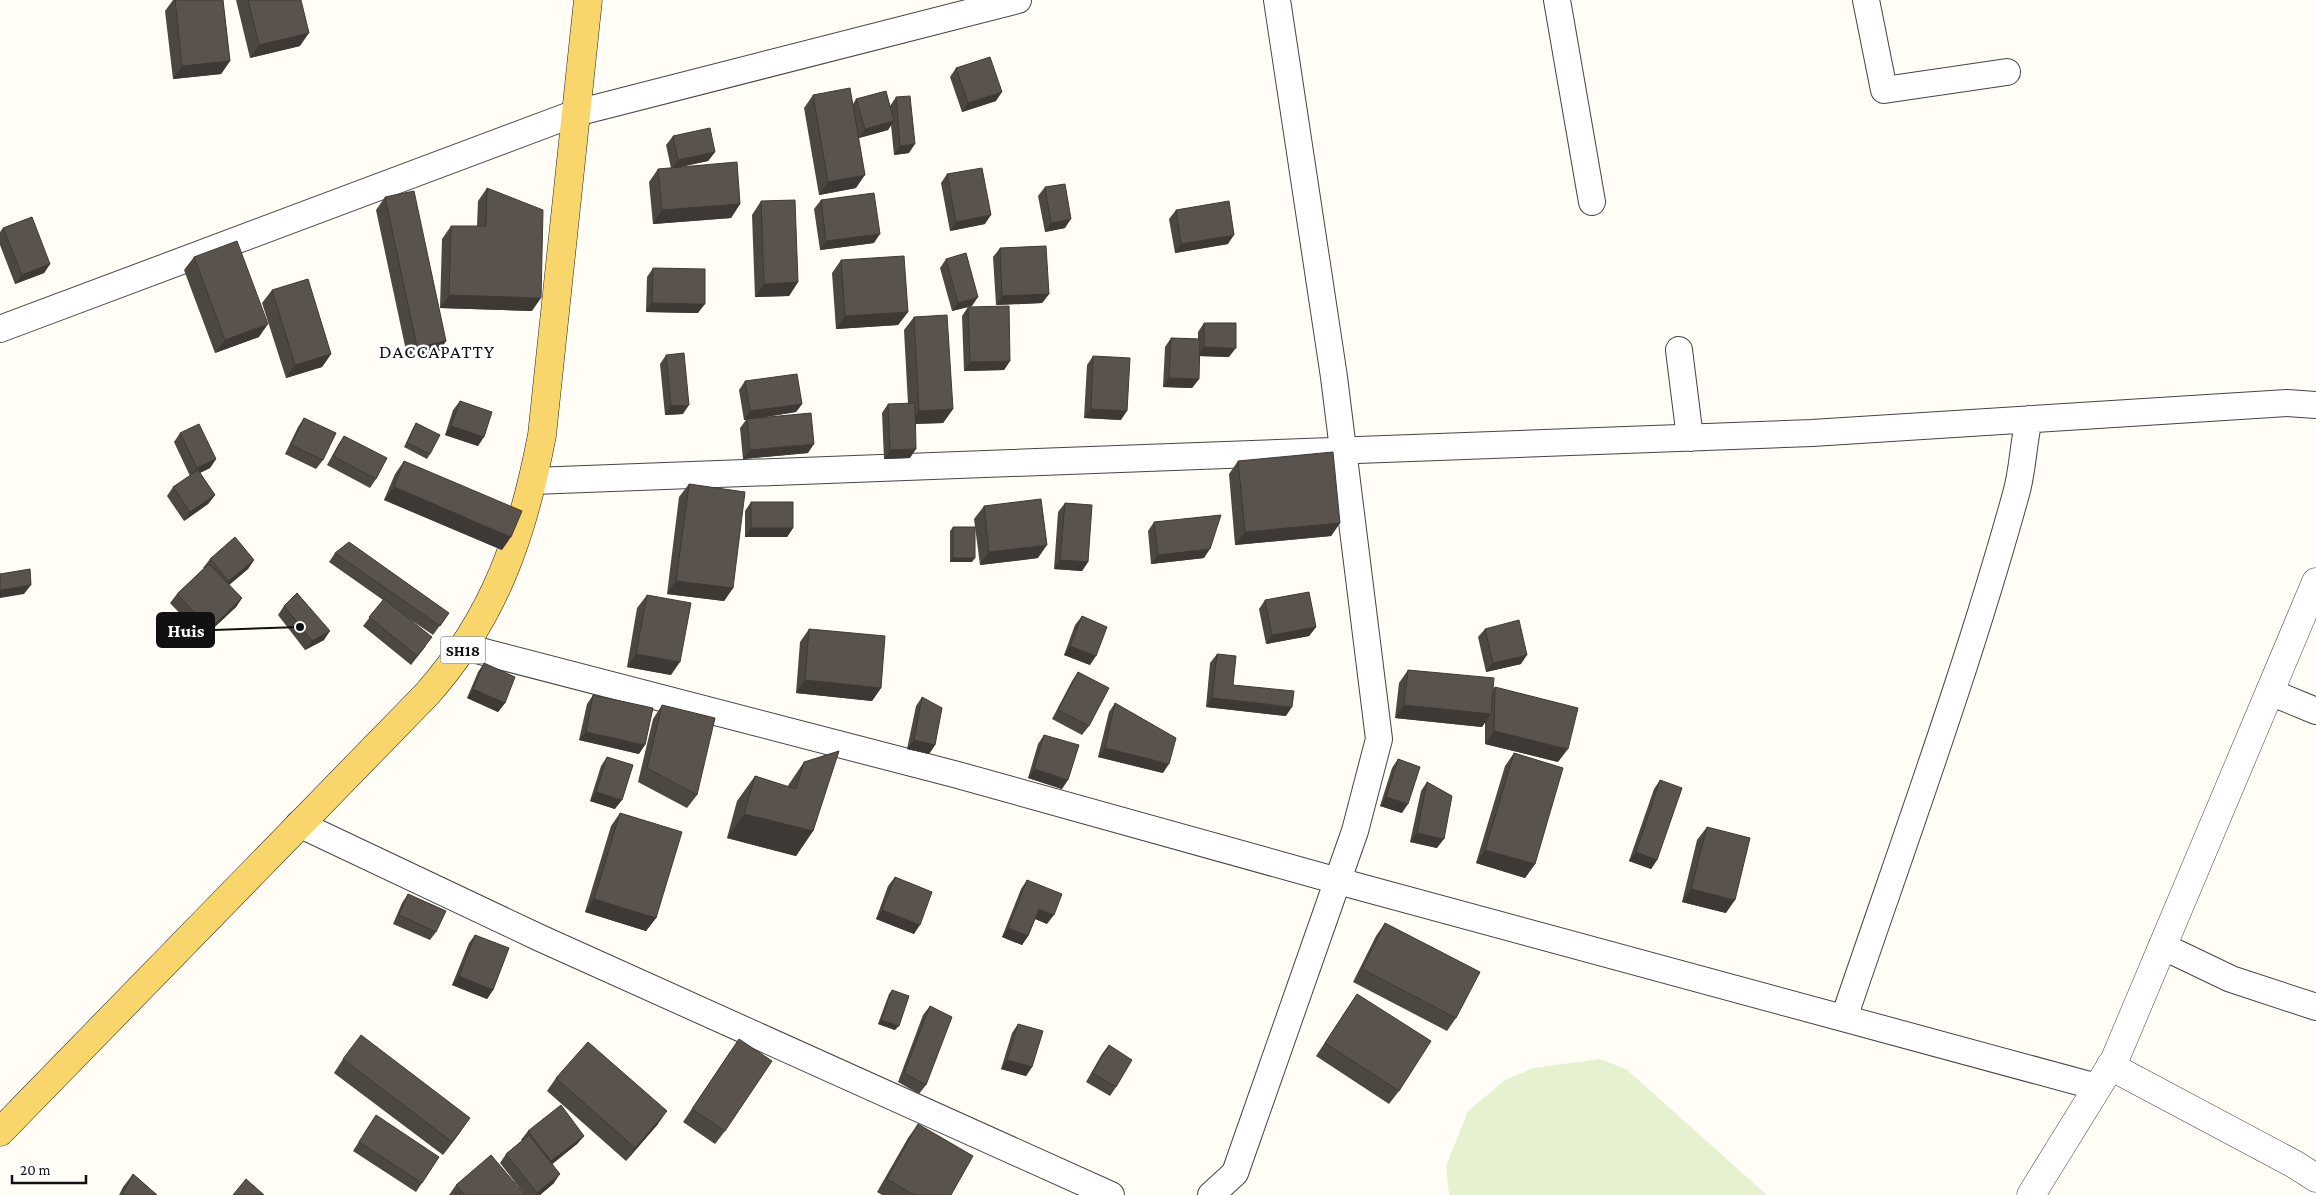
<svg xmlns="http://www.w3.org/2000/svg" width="2316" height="1195" font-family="'Crimson Pro',serif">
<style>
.pitch{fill:#e6f2cf}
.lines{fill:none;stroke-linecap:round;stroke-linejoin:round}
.minor-casing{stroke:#444;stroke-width:28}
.tertiary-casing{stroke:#444;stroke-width:29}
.primary-casing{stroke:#222;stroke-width:29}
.minor{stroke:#fff;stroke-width:26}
.tertiary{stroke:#fff;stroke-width:28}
.primary{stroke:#f9d66b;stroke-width:28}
.wall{fill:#4d4742}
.shaded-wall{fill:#3f3936}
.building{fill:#5a524d;stroke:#3f3936}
.labels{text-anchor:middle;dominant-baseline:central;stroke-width:5;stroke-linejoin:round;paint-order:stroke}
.shield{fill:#fff;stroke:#585858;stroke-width:1}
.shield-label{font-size:16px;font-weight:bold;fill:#111}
.neighbourhood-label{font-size:19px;letter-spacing:1px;fill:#111;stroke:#fff}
.leader{fill:none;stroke:#111;stroke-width:2}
.callout-dot{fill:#111;stroke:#fff;stroke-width:2}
.callout{fill:#111;stroke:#111;stroke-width:2}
.callout-label{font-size:19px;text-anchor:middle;font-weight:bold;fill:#fff}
</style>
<rect width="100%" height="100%" fill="#fffdf5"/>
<path class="pitch" d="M1600,1059L1626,1069L1767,1195H1449L1446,1166L1468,1111L1505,1080L1533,1068Z"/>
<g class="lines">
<defs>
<path id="minor" d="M1557,0L1592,202
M1866,0L1884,90L2007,72
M0,329L576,113L1018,0
M1679,350L1690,438
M533,481L1812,433L2287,403L2316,405
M465,647L954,774L1338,881L2097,1087
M2270,692L2316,711
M299,824L540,938L1111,1195
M2162,946L2231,979L2316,1007
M1844,1018C1903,844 1967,671 2016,494C2023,470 2023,444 2029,419
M1211,1195L1235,1173L1355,831L1379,739L1334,377L1277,0"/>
<path id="tertiary" d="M2110,1066L2294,1164L2316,1178
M2031,1195L2115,1059L2316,582"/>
<path id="primary" d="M0,1132L427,694C495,617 523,535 542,435L588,0"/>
</defs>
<use href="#minor" class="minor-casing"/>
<use href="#tertiary" class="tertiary-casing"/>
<use href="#primary" class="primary-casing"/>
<use href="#minor" class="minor"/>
<use href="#tertiary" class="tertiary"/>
<use href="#primary" class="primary"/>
</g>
<path class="wall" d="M173,0H223L230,61L221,74L173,79L165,11Z
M236,0H301L300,46L250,58Z
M956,68L996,101L962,112L950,77Z
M813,95L853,104L856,99L890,106L896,97L909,153L894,155L891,125L888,130L859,138L856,188L819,195L804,108Z
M673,136L715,152L708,161L678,167L740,204L731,218L653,224L649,182L658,169L671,168L666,145Z
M947,174L985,224L950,231L941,183Z
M1045,187L1065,228L1045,232L1038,196Z
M487,188L532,311L440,308L442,239L451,226H477L478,201Z
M385,197L446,341L437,354L408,360L376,210Z
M821,200L874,243L820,250L814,209Z
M761,201L798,282L789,296L755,297L752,215Z
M1176,210L1228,244L1175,253L1169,219Z
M3,228L50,264L44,273L15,284L0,245V232Z
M1000,248L1049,294L1042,303L996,305L993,257Z
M194,257L259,337L215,353L184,270Z
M946,259L972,306L968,307L1010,361L1004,370L964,371L962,316L968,307L952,311L940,268Z
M841,260L908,312L898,325L836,329L832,273Z
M653,268L698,313L646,312L647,277Z
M272,290L331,354L322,367L286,378L262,303Z
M914,317L953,409L943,423L915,424L910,458L884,459L882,413L888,404H908L904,330Z
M1204,323L1229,357L1199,356V379L1192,388L1163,387L1165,347L1171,338L1198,339V332Z
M666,355L683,414L665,415L660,364Z
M1093,356L1121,420L1084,418L1087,365Z
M745,381L802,404L796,412L755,419L808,453L743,459L740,428L746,420H744L739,390Z
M460,401L478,446L445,435L453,410Z
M304,418L323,460L316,469L285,454L298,427Z
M416,423L430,454L427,459L404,447L413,428Z
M180,433L216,459L210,468L200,473L215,495L208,504L184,521L167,496L173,487L190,476L174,442Z
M344,436L376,479L370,488L327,465L338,445Z
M404,461L502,550L384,500L395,474Z
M1238,461L1340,523L1331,536L1235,545L1229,474Z
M689,484L733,588L724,601L667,594L679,497Z
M751,502L793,528L787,537H745V511Z
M1065,503L1088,562L1082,571L1054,569L1058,512Z
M984,506L1038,558L980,565L974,519Z
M1154,522L1204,558L1151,564L1148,531Z
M953,527L972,562H950V531Z
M335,553L449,613L433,635L405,616L426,646L411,665L363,626L383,600L329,562Z
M210,559L254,560L248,569L229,585L242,598L236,607L203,638L170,603L177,594L204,568H203Z
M647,595L671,675L627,667L637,608Z
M1265,600L1316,627L1309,636L1266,644L1259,609Z
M284,606L324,640L305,650L278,615Z
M1082,616L1090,665L1064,655L1075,625Z
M809,629L881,688L872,701L796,693L800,642Z
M1485,629L1521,664L1486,672L1478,637Z
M1217,654L1233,685L1286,716L1206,707L1210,663Z
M484,663L505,703L498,712L467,698L478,672Z
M1408,670L1493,689L1495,687L1558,762L1485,744V722L1482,727L1395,718L1399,683Z
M1078,672L1089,726L1082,735L1052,719L1072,681Z
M593,695L639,754L579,740L587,704Z
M922,697L935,745L929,754L907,749L916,706Z
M1115,703L1163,773L1098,757L1109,712Z
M662,705L697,795L687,808L638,782L653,719Z
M1044,735L1062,789L1028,778L1038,744Z
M1514,753L1535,864L1525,878L1476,863L1505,766Z
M607,757L615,809L590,801L601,766Z
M1398,759L1402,813L1380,806L1392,768Z
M804,762L813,831L796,856L727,838L737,801L755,776L787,787Z
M1660,780L1657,860L1651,869L1629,861L1654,789Z
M1427,782L1437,848L1410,842L1421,791Z
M620,813L656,918L646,931L585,912L611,826Z
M1707,827L1726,913L1682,902L1697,840Z
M895,877L914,934L876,919L888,886Z
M1027,880L1047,924L1035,919L1028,936L1022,945L1002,937L1021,889Z
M408,894L436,932L430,940L393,924L402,903Z
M1385,923L1456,1018L1447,1031L1353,982L1376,936Z
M475,935L493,990L487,999L452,985L469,943Z
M892,990L895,1030L878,1024L889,994Z
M1357,994L1399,1091L1389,1104L1316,1056Z
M930,1006L926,1085L919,1094L898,1082L923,1015Z
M1018,1024L1032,1067L1026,1076L1001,1069L1012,1033Z
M1109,1045L1116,1087L1110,1096L1086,1082L1102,1054Z
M730,1052L725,1131L715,1144L683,1122Z
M343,1059L461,1131L443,1155L334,1073Z
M556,1078L658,1124L626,1161L547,1091Z
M370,1124L422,1183L416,1192L353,1151Z
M918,1124L951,1195H882L877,1192L908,1138Z
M528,1131L584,1136L577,1144L552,1164L554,1183L540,1195H525L500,1163L506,1154L522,1141L521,1140Z
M133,1174L157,1195H119L123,1187Z
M456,1185L525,1195H449Z"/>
<path class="shaded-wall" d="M309,33L300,46L250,58L259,45Z
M230,61L221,74L173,79L182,66Z
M1002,92L996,101L962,112L968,103Z
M894,121L888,130L859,138L865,129Z
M915,144L909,153L894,155L900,146Z
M715,152L708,161L672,169L678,160Z
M865,175L856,188L819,195L828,182Z
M740,204L731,218L653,224L662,210Z
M991,215L985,224L950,231L956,222Z
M1071,219L1065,228L1045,232L1051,223Z
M880,234L874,243L820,250L826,241Z
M1234,235L1228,244L1175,253L1181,244Z
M50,264L44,273L15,284L22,275Z
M798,282L789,296L755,297L764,284Z
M1049,294L1042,303L996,305L1002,296Z
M449,295L541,298L532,311L440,308Z
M978,297L972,306L952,311L958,303Z
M652,303L705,304L698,313L646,312Z
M908,312L898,325L836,329L845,316Z
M268,324L259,337L215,353L225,340Z
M446,341L437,354L408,360L417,347Z
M1204,347L1236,348L1229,357L1198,356Z
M331,354L322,367L286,378L295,365Z
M1010,361L1004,370L964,371L970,362Z
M1169,378L1199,379L1192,388L1163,387Z
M802,404L796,412L744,420L750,411Z
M689,405L683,414L665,415L671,406Z
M953,409L943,423L909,424L919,411Z
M1091,409L1127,411L1121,420L1084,418Z
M451,426L484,437L478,446L445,435Z
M814,444L808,453L743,459L750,450Z
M916,449L910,458L884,459L890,450Z
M216,459L210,468L191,477L197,468Z
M394,487L511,537L502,550L384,500Z
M215,495L208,504L184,521L190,512Z
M1340,523L1331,536L1235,545L1245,532Z
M751,528H793L787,537H745Z
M1047,545L1038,558L980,565L989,552Z
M1210,549L1204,558L1151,564L1158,555Z
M953,558H975L972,562H950Z
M254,560L248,569L223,590L229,581Z
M1060,560L1088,562L1082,571L1054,569Z
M676,581L733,588L724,601L667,594Z
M31,585L24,594L0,598V590Z
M242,598L236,607L203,638L210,629Z
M1316,627L1309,636L1266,644L1272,635Z
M330,631L324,640L305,650L312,641Z
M1070,646L1096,656L1090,665L1064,655Z
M636,654L680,662L671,675L627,667Z
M1527,655L1521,664L1486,672L1493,663Z
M805,680L881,688L872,701L796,693Z
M473,689L505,703L498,712L467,698Z
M1212,698L1292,707L1286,716L1206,707Z
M1404,705L1491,714L1482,727L1395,718Z
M1494,731L1568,749L1558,762L1485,744Z
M586,732L645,745L639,754L579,740Z
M914,740L935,745L929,754L907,749Z
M1105,748L1169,764L1163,773L1098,757Z
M1034,769L1068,780L1062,789L1028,778Z
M596,792L622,800L615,809L590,801Z
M1386,797L1408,804L1402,813L1380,806Z
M744,814L813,831L796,856L727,838Z
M1417,833L1444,839L1437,848L1410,842Z
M1485,850L1535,864L1525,878L1476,863Z
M1636,852L1657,860L1651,869L1629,861Z
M1691,889L1735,900L1726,913L1682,902Z
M594,899L656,918L646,931L585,912Z
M1039,909L1054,915L1047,924L1033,918Z
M882,910L920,925L914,934L876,919Z
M1008,928L1028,936L1022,945L1002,937Z
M459,976L493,990L487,999L452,985Z
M881,1020L899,1026L895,1030L878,1024Z
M1007,1060L1032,1067L1026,1076L1001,1069Z
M667,1111L658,1124L626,1161L635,1148Z
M470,1118L461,1131L443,1155L452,1142Z
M584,1136L577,1144L545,1170L551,1161Z
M560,1174L554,1183L540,1195H536Z"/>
<path class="building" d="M175,0H223L230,61L182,66Z
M248,0H301L309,33L259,45Z
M990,57L1002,92L968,103L956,68Z
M850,88L865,175L828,182L813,95Z
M886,91L894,121L865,129L856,99Z
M910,96L915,144L900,146L896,97Z
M710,128L715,152L678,160L673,136Z
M737,162L740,204L662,210L658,169Z
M982,168L991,215L956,222L947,174Z
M1065,184L1071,219L1051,223L1045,187Z
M487,188L543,210L541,298L449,295L451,226H486Z
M414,191L446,341L417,347L385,197Z
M874,193L880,234L826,241L821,200Z
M795,200L798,282L764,284L761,201Z
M1229,201L1234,235L1181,244L1176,210Z
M32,217L50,264L22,275L3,228Z
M237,241L268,324L225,340L194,257Z
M1046,246L1049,294L1002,296L1000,248Z
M966,253L978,297L958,303L946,259Z
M904,256L908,312L845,316L841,260Z
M653,268L705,269V304L652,303Z
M308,279L331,354L295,365L272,290Z
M1009,306L1010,361L970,362L968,307Z
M947,315L953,409L919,411L914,317Z
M1204,323H1236V348L1204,347Z
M1171,338L1200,339L1199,379L1169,378Z
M684,353L689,405L671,406L666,355Z
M1093,356L1130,358L1127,411L1091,409Z
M797,374L802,404L750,411L745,381Z
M460,401L492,412L484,437L451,426Z
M915,403L916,449L890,450L888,404Z
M811,413L814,444L750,450L747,419Z
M304,418L336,433L323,460L291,445Z
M416,423L440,435L430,454L407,443Z
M199,424L216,459L197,468L180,433Z
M344,436L387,458L376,479L333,456Z
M1333,452L1340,523L1245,532L1238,461Z
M404,461L522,511L511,537L394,487Z
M198,470L215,495L190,512L173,487Z
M689,484L745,492L733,588L676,581Z
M1041,499L1047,545L989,552L984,506Z
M751,502H793V528H751Z
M1065,503L1092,505L1088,562L1060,560Z
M1221,515L1210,549L1158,555L1154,522Z
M953,527H975V558H953Z
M235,537L254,560L229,581L210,559Z
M349,542L449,613L440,626L335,553Z
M209,564L242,598L210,629L177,594Z
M30,569L31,585L0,590V574Z
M1309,592L1316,627L1272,635L1265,600Z
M297,593L330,631L312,641L284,606Z
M647,595L691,603L680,662L636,654Z
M384,599L432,637L417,656L369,617Z
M1082,616L1107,627L1096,656L1070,646Z
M1519,620L1527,655L1493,663L1485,629Z
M809,629L885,636L881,688L805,680Z
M1217,654L1236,656L1233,685L1294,691L1292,707L1212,698Z
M484,663L515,677L505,703L473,689Z
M1408,670L1494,678L1491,714L1404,705Z
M1078,672L1109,688L1089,726L1058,710Z
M1495,687L1578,708L1568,749L1494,731Z
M593,695L653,708L645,745L586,732Z
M922,697L942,708L935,745L914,740Z
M1115,703L1176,738L1169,764L1105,748Z
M662,705L715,718L697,795L647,768Z
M1044,735L1079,745L1068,780L1034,769Z
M839,751L813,831L744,814L755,776L796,789L804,762Z
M1514,753L1563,768L1535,864L1485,850Z
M607,757L633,765L622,800L596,792Z
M1398,759L1420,767L1408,804L1386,797Z
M1660,780L1682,788L1657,860L1636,852Z
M1427,782L1452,796L1444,839L1417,833Z
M620,813L682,832L656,918L594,899Z
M1707,827L1750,838L1735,900L1691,889Z
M895,877L932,892L920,925L882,910Z
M1027,880L1062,894L1054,915L1039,909L1028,936L1008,928Z
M408,894L446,911L436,932L399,915Z
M1385,923L1480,972L1456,1018L1362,969Z
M475,935L509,948L493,990L459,976Z
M892,990L909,996L899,1026L881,1020Z
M1357,994L1431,1041L1399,1091L1325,1043Z
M930,1006L952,1017L926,1085L904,1073Z
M1018,1024L1043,1031L1032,1067L1007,1060Z
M361,1035L470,1118L452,1142L343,1059Z
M739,1039L772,1061L725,1131L692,1109Z
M588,1042L667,1111L635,1148L556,1078Z
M1109,1045L1132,1060L1116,1087L1092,1073Z
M561,1105L584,1136L551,1161L528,1131Z
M376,1115L439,1157L422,1183L359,1142Z
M918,1124L973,1156L951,1195H914L887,1179Z
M529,1135L560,1174L537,1193L506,1154Z
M491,1155L525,1195H465L456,1185Z
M133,1174L157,1195H122Z
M246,1179L264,1195H233Z
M458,1192L461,1195H455Z"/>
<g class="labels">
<rect class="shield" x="440.5" y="636.5" width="45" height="27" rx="4"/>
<g class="shield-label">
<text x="463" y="650">SH18</text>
</g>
<g class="neighbourhood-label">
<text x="437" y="351">DACCAPATTY</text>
</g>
</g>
<path class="leader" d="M300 627L214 630"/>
<circle class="callout-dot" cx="300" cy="627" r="5"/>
<rect class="callout" x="157" y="613" width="57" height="34" rx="5"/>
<g class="callout-label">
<text x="186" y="637">Huis</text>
</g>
<path d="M12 1175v8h74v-8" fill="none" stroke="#111111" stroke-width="2.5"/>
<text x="20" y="1175" font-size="15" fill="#111111" stroke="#ffffff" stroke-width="4" paint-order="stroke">20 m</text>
</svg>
